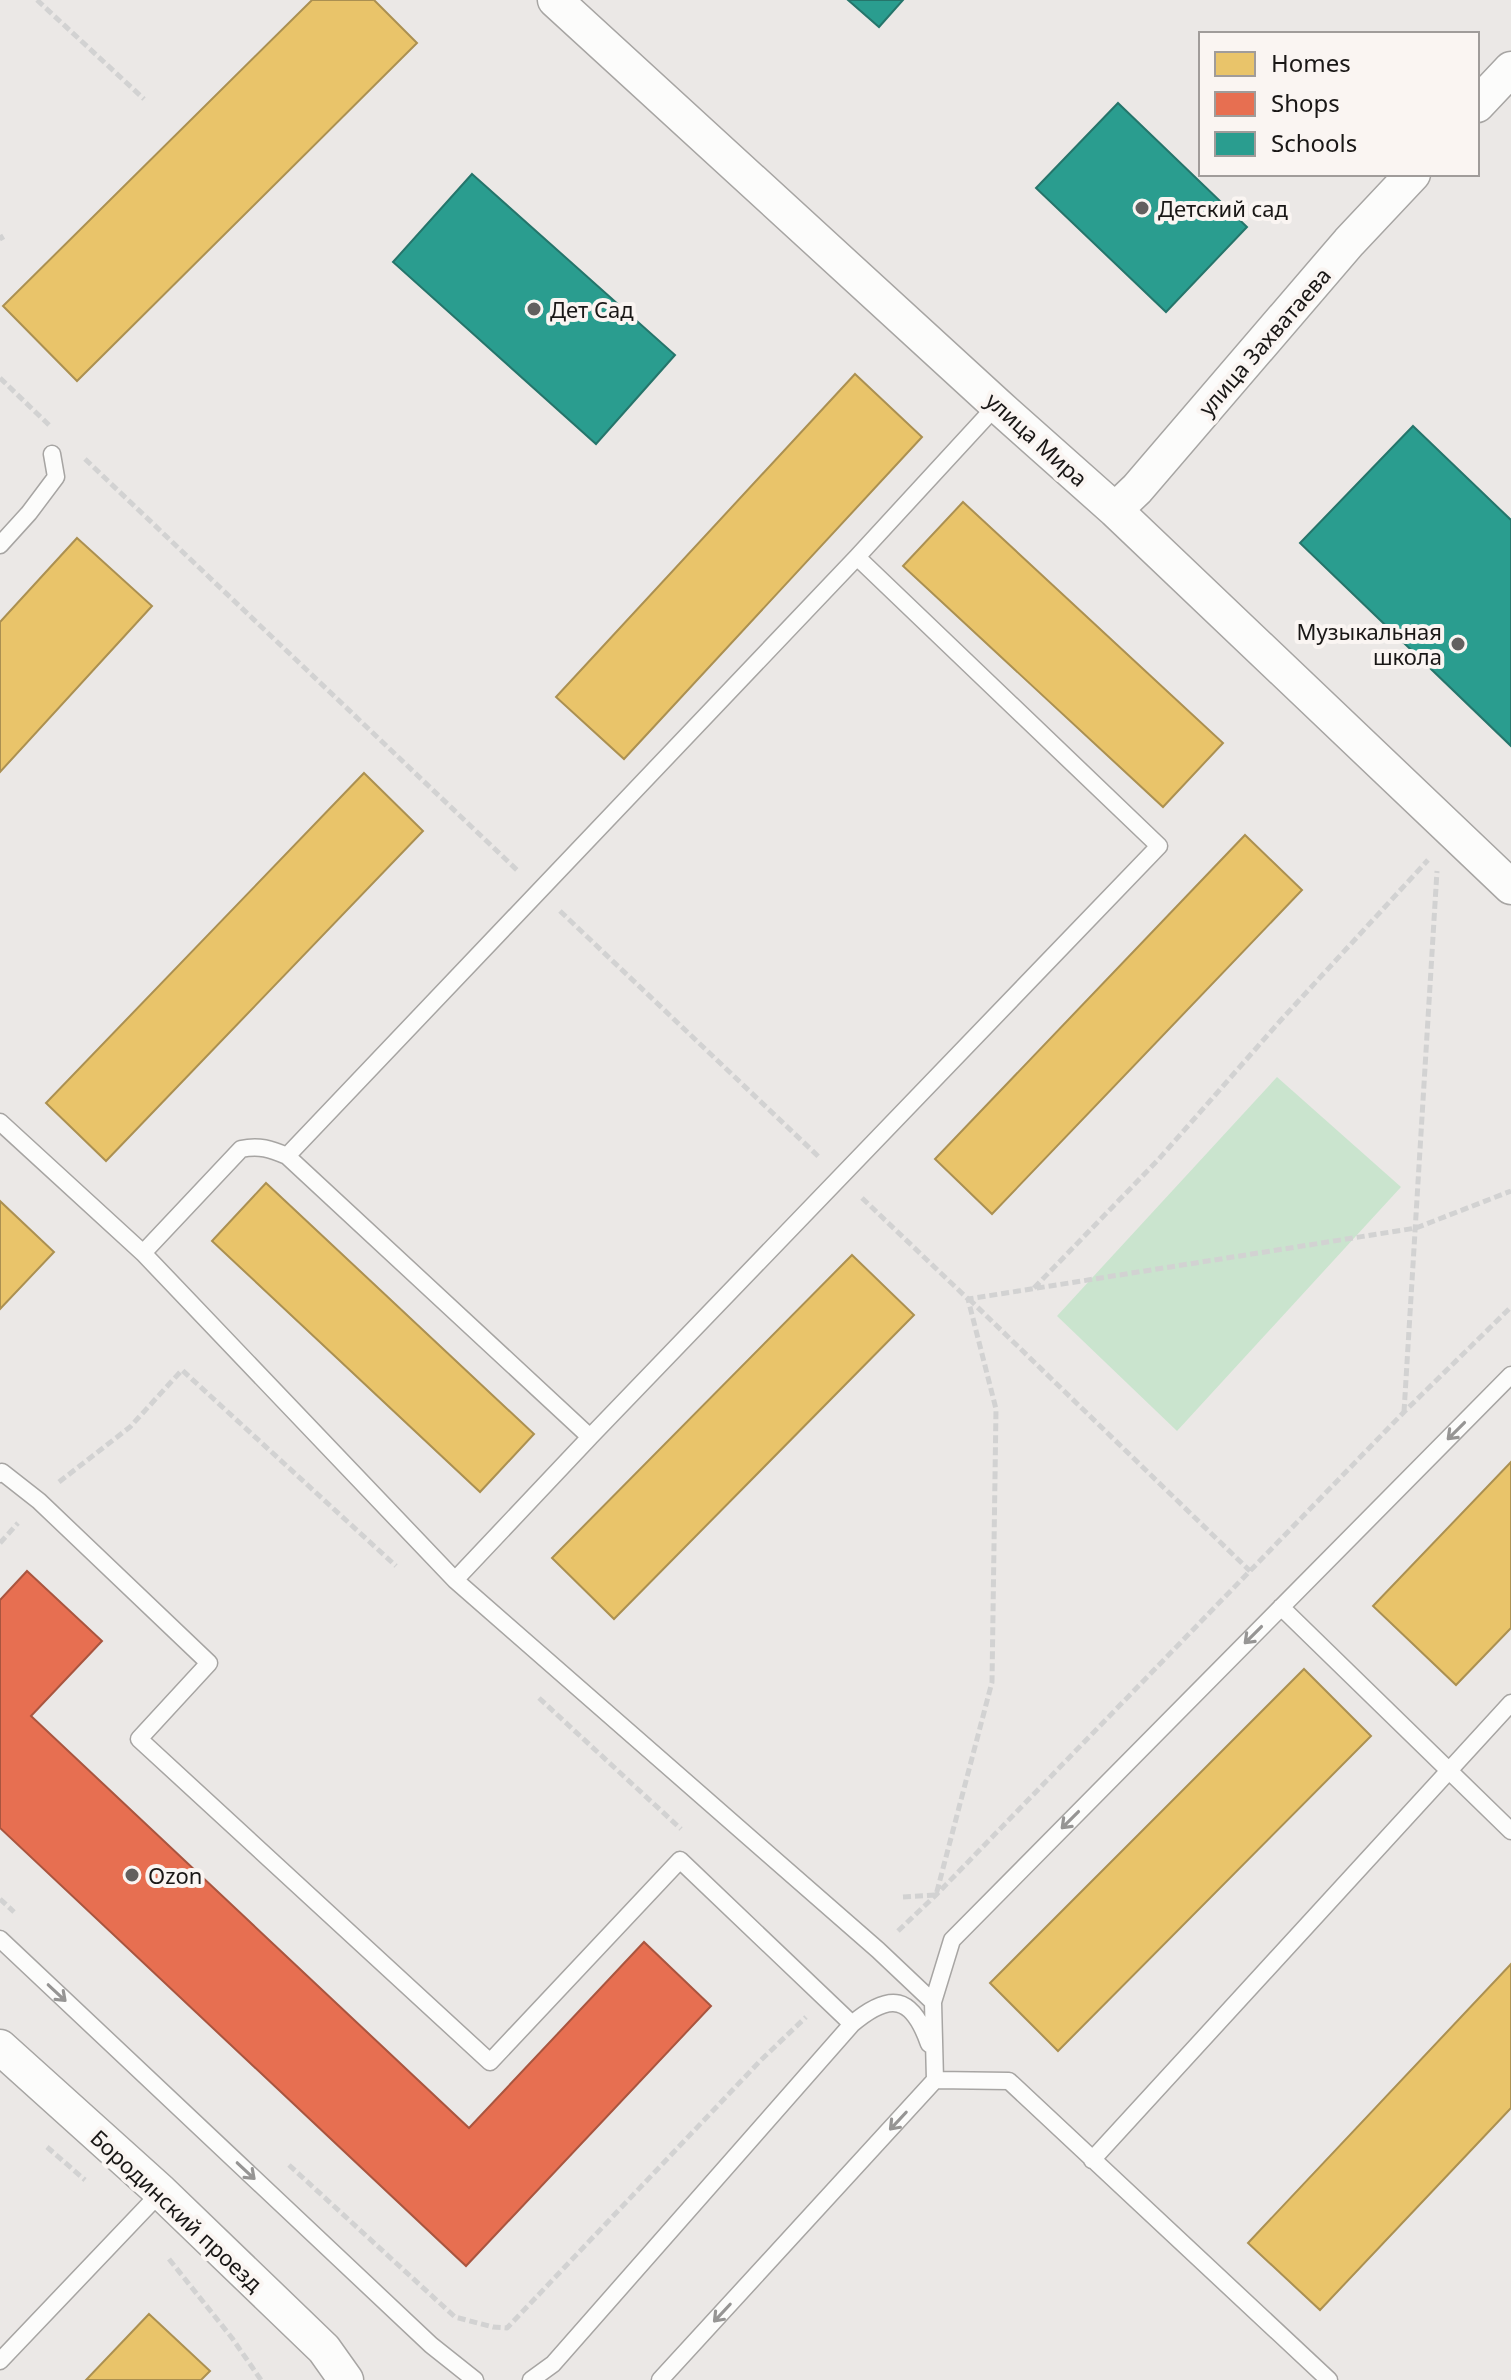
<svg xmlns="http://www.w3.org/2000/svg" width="1511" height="2380" font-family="'Noto Sans',sans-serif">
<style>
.green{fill:#cae4ce}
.homes{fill:#e9c46a;stroke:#ab9051;stroke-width:2}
.shops{fill:#e76f51;stroke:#a9553f;stroke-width:2}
.schools{fill:#2a9d8f;stroke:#25756b;stroke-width:2}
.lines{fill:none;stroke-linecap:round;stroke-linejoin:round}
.lane-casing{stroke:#a7a5a3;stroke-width:19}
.street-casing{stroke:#a7a5a3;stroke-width:37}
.path{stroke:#d2d2d2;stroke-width:5;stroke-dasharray:8 4;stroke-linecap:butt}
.lane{stroke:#fcfcfb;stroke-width:16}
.street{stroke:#fcfcfb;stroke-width:34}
.oneway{stroke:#969594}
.poi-dot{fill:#62605f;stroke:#faf5f2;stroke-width:3}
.labels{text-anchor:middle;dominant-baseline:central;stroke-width:8;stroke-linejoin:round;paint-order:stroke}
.poi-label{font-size:22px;fill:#191716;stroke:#faf5f2;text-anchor:start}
.street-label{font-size:22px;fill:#191716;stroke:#faf5f2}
</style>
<rect width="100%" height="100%" fill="#ebe8e6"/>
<path class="green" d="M1277,1077L1401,1187L1177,1431L1057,1316Z"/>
<path class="homes" d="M312,0H374L417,43L77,381L3,306Z
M855,374L922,437L624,759L556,697Z
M963,502L1223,743L1163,807L903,566Z
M77,538L152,606L0,772V622Z
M364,773L423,831L106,1161L46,1103Z
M1245,835L1302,890L992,1214L935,1159Z
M266,1183L534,1434L480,1492L212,1241Z
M0,1201L54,1252L0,1309Z
M852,1255L914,1315L614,1619L552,1558Z
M1511,1462V1628L1456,1685L1373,1606Z
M1304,1669L1371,1736L1058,2051L990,1983Z
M1511,1964V2108L1320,2310L1248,2243Z
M149,2314L210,2371L201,2380H86Z"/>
<path class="shops" d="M27,1571L102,1641L31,1716L469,2128L644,1942L711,2006L466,2266L0,1828V1600Z"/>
<path class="schools" d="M848,0H903L879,27Z
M1118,103L1247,227L1166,312L1036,188Z
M472,174L675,355L596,444L393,262Z
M1413,426L1511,520V746L1300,543Z"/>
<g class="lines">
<defs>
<path id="lane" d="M0,545L29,513L56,477L52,454
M857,557L1159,846L590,1437L287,1156L857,557L997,405
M0,1122L143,1253L455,1580L878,1950L933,2002
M143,1253L241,1149C259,1145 271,1149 287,1156
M0,1474L2,1472L39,1501L209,1663L139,1739L490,2062L680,1860L852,2024L553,2364L531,2380
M455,1580L590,1437
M1281,1607L1511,1831
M0,1939L431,2345L475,2380
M852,2024C890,1992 912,1995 929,2044
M935,2080L1009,2081L1329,2380
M1092,2160L1511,1703
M0,2361L161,2192
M660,2380L935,2080L933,2002L952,1940L1511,1375"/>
<path id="street" d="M555,0L997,405L1115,510L1511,887
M1477,105L1511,69
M1115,510L1137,489L1349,242L1413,174
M0,2047L161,2192L324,2349L346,2380"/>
</defs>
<use href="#lane" class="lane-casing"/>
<use href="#street" class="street-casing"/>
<path class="path" d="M37,0L144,99
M0,235L3,240
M0,378L49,425
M85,459L518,871
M560,911L820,1158
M862,1198L968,1299L1416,1228L1511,1191
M1034,1288L1158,1160L1281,1020L1428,860
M969,1299L1250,1571
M1404,1412L1437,871
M59,1482L130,1427L182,1370L396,1566
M0,1543L18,1523
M539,1698L681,1829
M903,1897L936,1895L992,1682L996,1409L968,1299
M0,1899L14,1912
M898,1931L936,1895L1404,1412L1511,1307
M47,2147L85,2180
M289,2165L455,2317L493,2327L507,2328L761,2060L806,2017
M169,2259L232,2338L261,2380"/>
<use href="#lane" class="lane"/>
<use href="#street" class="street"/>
</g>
<defs><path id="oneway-shaft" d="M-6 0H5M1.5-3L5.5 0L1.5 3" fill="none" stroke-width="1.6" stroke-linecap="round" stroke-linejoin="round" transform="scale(2)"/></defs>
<g class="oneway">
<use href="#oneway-shaft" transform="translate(1456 1431) rotate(135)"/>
<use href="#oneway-shaft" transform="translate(1253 1635) rotate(135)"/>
<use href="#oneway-shaft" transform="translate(1070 1820) rotate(135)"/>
<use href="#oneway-shaft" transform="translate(57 1993) rotate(43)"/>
<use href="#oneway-shaft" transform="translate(898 2121) rotate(133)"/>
<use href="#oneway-shaft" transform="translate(246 2171) rotate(43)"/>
<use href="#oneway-shaft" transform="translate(722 2313) rotate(133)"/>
</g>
<g class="poi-dot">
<circle cx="1142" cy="208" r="8"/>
<circle cx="534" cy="309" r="8"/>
<circle cx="1458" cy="644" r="8"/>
<circle cx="132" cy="1875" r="8"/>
</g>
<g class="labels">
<g class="poi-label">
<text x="1158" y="208">Детский сад</text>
<text x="550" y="309">Дет Сад</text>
<text x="1442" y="631" text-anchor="end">Музыкальная<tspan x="1442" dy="25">школа</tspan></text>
<text x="148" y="1875">Ozon</text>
</g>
<g class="street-label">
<text transform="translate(1264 341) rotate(-49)">улица Захватаева</text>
<text transform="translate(1037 439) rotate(42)">улица Мира</text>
<text transform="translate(177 2210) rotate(43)">Бородинский проезд</text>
</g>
</g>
<rect x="1199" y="32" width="280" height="144" fill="#faf5f2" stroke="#a09c9a" stroke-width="2"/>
<rect x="1215" y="52" width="40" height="24" fill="#e9c46a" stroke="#a09c9a" stroke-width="2"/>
<text x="1271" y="72" font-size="24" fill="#191716">Homes</text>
<rect x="1215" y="92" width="40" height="24" fill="#e76f51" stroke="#a09c9a" stroke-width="2"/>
<text x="1271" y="112" font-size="24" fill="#191716">Shops</text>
<rect x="1215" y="132" width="40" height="24" fill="#2a9d8f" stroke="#a09c9a" stroke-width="2"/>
<text x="1271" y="152" font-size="24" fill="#191716">Schools</text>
</svg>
